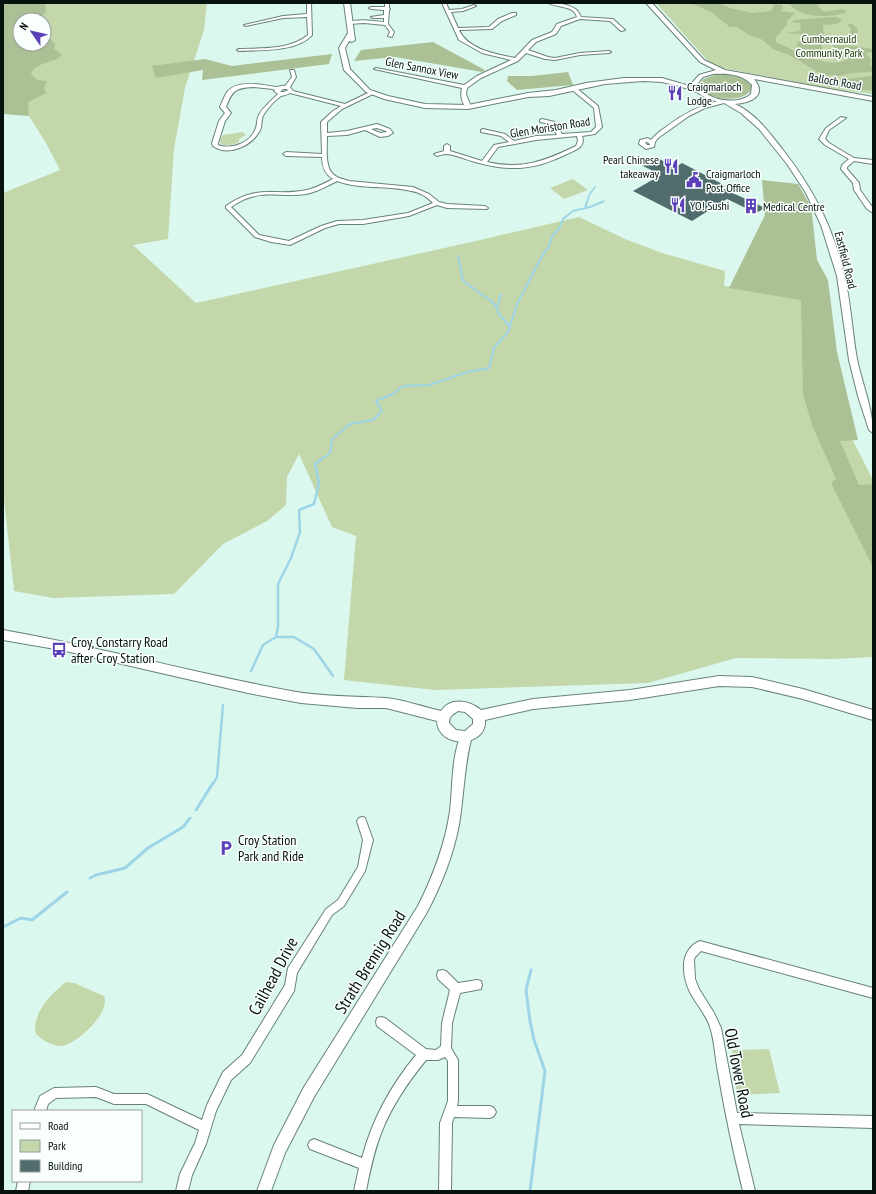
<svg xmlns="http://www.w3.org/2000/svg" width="876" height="1194" font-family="'PT Sans Narrow',sans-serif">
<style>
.green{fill:#c3d7ab}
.forest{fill:#acc095}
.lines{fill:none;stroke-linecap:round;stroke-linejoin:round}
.stream-far3{stroke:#9dd5e7;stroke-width:1.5}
.stream-far2{stroke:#9dd5e7;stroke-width:2}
.stream-far1{stroke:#9dd5e7;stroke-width:2.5}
.stream{stroke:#9dd5e7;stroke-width:3}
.building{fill:#506c6c}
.minor-casing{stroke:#688279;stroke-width:2}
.tertiary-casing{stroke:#688279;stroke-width:2}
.secondary-casing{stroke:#688279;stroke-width:2}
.minor{fill:#fff;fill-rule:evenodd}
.tertiary{fill:#fff;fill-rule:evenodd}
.secondary{fill:#fff;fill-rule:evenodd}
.labels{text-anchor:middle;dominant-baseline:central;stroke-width:3;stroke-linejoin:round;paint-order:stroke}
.far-park-label{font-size:12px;fill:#213302;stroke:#f9fffd}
.far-street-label{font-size:12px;fill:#07110e;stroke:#f9fffd}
.far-poi-label{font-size:12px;fill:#07110e;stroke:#f9fffd;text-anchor:start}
.poi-label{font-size:14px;fill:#07110e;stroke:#f9fffd;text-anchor:start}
.near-street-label{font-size:17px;fill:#07110e;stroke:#f9fffd}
</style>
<rect width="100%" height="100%" fill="#dbf8ee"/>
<path class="green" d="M30,3H207L204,30L185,88L174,149L168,239L133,245L196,303L476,241L579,217L625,239L662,253L725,271L724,286L808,297L839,413L873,480V657L833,659L736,658L648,683L435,690L344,680L356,536L332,527L299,454L287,477L286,505L267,521L223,544L174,594L53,598L14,591L3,490V193L60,170L46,143L29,116L15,77L44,44V20H26Z
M656,3H873V94L830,89L718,67L708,61Z
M243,132L246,135L239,139V142C233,145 222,148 219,141L223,135Z
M573,179L588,190L564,199L550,188Z
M66,982L74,983L104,996C111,1013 76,1045 61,1046C52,1046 42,1040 36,1034C31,1014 52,993 66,982Z
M769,1049L780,1093L737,1095L732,1050Z"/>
<path class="forest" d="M3,3H45L46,12L41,16L43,20H20V44H44V36L51,39L55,44L54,49L62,55C54,64 36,61 31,74L37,80L47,81L44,88L46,93L28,102L29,116L3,114Z
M690,3H719L730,8L752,13L771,11L774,4L782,5L783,8L781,11L795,13L787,21V25L776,37V42C794,50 831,72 850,58L846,54L833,47V45L855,46L873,49V52L866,53L871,59V63L869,65L873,66V72L852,73L839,76L823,75L789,55L773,49L761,39L749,35L737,27H730L711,12Z
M789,3H819L818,6L824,12L843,9L847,12C831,18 799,19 789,3Z
M831,17H837L842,20L837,24L823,25L824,36L820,39L803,37L804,35C798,33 792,34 785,33L801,31L800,23L792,22L794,20Z
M851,23L858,29L857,35L859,41L846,44L833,42L843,41L848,38L851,28L847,25Z
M802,40L816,42L822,45L823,52C814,56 803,50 796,45L798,42Z
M433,42L485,70L482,72L395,57L354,61L361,50Z
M332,54L329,64L202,80L203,70L156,78L152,66L205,59L232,66Z
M568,72L573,85L517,90L507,81L508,76H532Z
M717,74C729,74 742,75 751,85V90C743,104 701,101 701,82L704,79Z
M873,76V90C863,91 850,89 843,82L846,79Z
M762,180L798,184L810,205L812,214L817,260L828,280L837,352L858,440L840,441L859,485L873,484V567L831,483L836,479L812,425L803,394L801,300L729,288L765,215Z"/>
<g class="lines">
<path class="stream-far3" d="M587,203L589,195L595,187
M600,203L604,201"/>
<path class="stream-far2" d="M585,208L587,202
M458,256L463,281L491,301L497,308L499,314L510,327
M497,308L501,294
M322,459L330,453L332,439L350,424L373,420L382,411L376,401L393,394L403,386L429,385L467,372L489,368L494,348L508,332L517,304L542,256L549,246L552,236L559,229L563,219L573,211L590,207L602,202"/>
<path class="stream-far1" d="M276,637H294L314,649L333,676
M251,671L263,645L276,637L278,627V584L291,558L300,532L299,510L314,504L319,483L315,464L323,458
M213,784L217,777L223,705"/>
<path class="stream" d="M196,810L213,783
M90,878L96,875L125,868L148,848L183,827L190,818
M3,927L21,918L32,920L67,892
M530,1191L545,1071L534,1040L530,1021L526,990L531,970"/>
</g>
<path class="building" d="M649,157H659V159L676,167L682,163L726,186L722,188L765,208L756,213L727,199L692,221L633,191L661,175L641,165L650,159Z"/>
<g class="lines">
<defs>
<path id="minor" d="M307,3H311L312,35C297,52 261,50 239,51L237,50L239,49C261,48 290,50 308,35L307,17L283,18L246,26L244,25L283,16L307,14Z
M385,3H389V8L390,9L389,10L388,24L394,32L392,37L388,36L390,32L385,25L364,23L349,24L347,23C357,18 373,21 384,22V18H373L371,17L384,15V10L371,9L369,8L371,7H385Z
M442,3H446L449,10L462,9L474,5L476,6L463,11L451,12L458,28L489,27L498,19L512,13H516V15L502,21L492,29L459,30C468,50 496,54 515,58L532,40L552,32L557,24L577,17C574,5 557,8 548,3C559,3 577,4 581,17L613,19L625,30L621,31L610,21L580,19L561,26L556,34L536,42L528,50L548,57L555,58L580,53L609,51L611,52L609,53L580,55L555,60L545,59L526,53L518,61L481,78L467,88L466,94L471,107L468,109C462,105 460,95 462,88L374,69L376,68L464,85L477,76L511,60L482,53L459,40Z
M290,70H294L296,77L290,87L293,91L345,104L370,92L375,93L342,109L327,122V133L347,131L377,124L390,129L393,133L388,136L380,137L365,130L347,135L327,136C327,146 325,166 332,173C336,178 343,179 349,181L413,187L429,194L439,202L447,204L485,206L488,208L487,209L447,208L437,205L409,216L363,224H339L325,228L290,245L271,242L255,237L226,208V206C259,183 274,197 307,190C316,188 325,183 333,179C325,174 322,167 322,157L286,156L283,154L286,152L322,154L321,122L333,111L341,106L290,93C287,95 284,95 281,96C275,100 268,108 264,114C260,120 263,127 259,132C251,146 228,157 213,146L212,143L219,121L225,113L220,107C222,102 224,97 227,92C238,79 262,85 276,87C279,87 281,85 285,86L292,77ZM253,87L273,89L275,90L274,91L278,94C271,101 263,107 259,115C256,120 258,125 255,130C250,143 231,150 218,145V143L225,121L231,113L226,107C232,91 235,88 253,87ZM283,89H287L288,90L284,92H280ZM377,128L386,131L387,132L380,133L371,129ZM337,181C361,190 387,185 411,191C420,192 427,197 433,203L408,213L363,220L337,221L321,226L289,241L259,235L231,207C260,187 276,198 306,194C317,192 327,186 337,181Z
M571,87H575L598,106L602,127L595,134L582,136C586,147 576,150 567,154C534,170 511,172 475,162C467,160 454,154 446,154C443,154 440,155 437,156L434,154L444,151V146L447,144L450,146V151L482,161L494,145L509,142L501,136L481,132V130L483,129L505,134L514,141L536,136L557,135L551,124L540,122V120L542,119L555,122L562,134L591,132L596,127L594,108L571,89ZM577,136L578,141L576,146C545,161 522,170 487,162L498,147L536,140Z
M722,100L725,102L724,103L705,108L689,116L658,138L655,142L654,147L646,149L639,144L640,140L648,138L651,140C655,135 660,131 666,127C683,114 700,105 722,100ZM645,142H647L650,144V145H647Z
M841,117L846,118L829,130L825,139L829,143L854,158L873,160V164L854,161L847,167V169L859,183L860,190L873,208V213L867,209L854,190L853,183L841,169L842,165L849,159L825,145L819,139L826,128Z
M362,817L365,818L373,840L365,871L344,906L332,915L297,973L294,991L250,1063L231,1080L216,1111L206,1144L192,1175L188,1191H176L180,1174L195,1143L199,1130L146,1104H114L96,1097L56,1098L48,1104L46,1111H34L40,1096L54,1088L96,1087L114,1094H147L202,1120L207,1105L223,1072L242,1055L285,985L288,968L326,909L338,900L358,867L363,840L357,821L359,818Z
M700,941L873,988V998L701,951L695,957L694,960L695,979L699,989L714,1013L721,1028L737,1113L873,1116V1128L739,1124L755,1191H743C733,1152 725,1112 718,1072C715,1058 715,1042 710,1027C703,1006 686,997 684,970C683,957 688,946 700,941Z
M442,970L446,971L458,983L477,980L481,981L482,985L481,989L460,993L452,1023L451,1048L458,1060V1101L457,1106H490L494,1108L496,1112L494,1116L490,1118L454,1117L452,1123L451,1191H439L440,1123L448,1101V1061L445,1057L438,1060H426C409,1081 392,1105 382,1131C374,1150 370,1171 366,1191H354L359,1168L310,1149L308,1145L310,1141L314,1139L362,1158C372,1120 391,1085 416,1055L377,1026L376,1022L377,1018L381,1017L385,1018L426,1049L436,1050L441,1046L442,1023L450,990L438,979L437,975L438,971Z
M18,1181H30L28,1191H16Z"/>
<path id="tertiary" d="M344,3H350L355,40L352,42L349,41L345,48L350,69L370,90L388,96L425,104L468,105L528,93L556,90L586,83L624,78H662L693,87L692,83L699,75L716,70L700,62L646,3H652L704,60L725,70L873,97V101L754,79C768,96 750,103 735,104C756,114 769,132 783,150C812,187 834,228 844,275C851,302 852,331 857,359C862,384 873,408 873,433L869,430L858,396L849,360L837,276L821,225L806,193L787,164L759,129L741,113L724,103L707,99L697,92L679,86L662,82L643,81L605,84L549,96L528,97L468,109L425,108L384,99L366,92L344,70L339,48L348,33ZM713,74C726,73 743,74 752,85L751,94C738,106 704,101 698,83L703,77Z
M466,731L470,733L472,736C464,765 464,795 459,825C453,856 441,886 426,914L314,1097L285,1153L271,1191H257L274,1145L304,1087L418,906C433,876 445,845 450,811C453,786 451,756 462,733Z"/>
<path id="secondary" d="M3,630C100,647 194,673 291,691C322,697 353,696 385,698C402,699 423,707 441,711C450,697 469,700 481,710L533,699L630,690L719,676L752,677L803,689L873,710V720L803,699L752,687L719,686L630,700L533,709L485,720C487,748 438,749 437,721L386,708H358L301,703L248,693L61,650L3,640ZM458,711L465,712L473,719V724L465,731L456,730L449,723C449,716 452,715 458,711Z"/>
</defs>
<use href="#minor" class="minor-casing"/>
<use href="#tertiary" class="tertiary-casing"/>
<use href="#secondary" class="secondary-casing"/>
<use href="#minor" class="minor"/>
<use href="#tertiary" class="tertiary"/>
<use href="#secondary" class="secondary"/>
</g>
<defs>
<symbol id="restaurant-bare" viewBox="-9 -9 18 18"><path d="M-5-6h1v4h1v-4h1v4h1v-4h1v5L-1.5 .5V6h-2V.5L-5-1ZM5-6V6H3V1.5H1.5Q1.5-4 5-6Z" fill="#5c40b8" stroke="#f9fffd" stroke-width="2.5" paint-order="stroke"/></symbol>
<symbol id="civic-bare" viewBox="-9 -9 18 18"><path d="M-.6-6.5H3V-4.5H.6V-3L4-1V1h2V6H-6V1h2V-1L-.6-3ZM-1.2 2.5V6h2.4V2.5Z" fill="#5c40b8" stroke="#f9fffd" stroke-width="2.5" paint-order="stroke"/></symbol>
<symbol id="building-bare" viewBox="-9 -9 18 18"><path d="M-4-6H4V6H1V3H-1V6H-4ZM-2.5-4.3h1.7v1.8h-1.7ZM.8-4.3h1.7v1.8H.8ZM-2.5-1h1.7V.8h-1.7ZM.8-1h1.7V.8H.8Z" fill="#5c40b8" stroke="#f9fffd" stroke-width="2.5" paint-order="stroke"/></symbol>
<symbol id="bus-bare" viewBox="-9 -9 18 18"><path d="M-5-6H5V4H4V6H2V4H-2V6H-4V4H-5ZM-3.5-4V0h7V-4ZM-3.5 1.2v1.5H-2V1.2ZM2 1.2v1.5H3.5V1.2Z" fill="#5c40b8" stroke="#f9fffd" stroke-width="2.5" paint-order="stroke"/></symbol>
<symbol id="parking-bare" viewBox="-9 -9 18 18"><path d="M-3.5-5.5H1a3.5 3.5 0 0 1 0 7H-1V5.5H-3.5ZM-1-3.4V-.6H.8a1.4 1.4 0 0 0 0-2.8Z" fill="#5c40b8" stroke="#f9fffd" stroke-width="2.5" paint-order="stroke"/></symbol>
</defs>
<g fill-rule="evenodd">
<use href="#restaurant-bare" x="664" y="82" width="22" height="22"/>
<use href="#restaurant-bare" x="660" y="155" width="22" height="22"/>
<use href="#civic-bare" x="683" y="169" width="22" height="22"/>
<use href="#restaurant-bare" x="667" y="194" width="22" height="22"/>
<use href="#building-bare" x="740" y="195" width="22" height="22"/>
<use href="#bus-bare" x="48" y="639" width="22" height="22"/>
<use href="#parking-bare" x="215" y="837" width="22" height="22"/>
</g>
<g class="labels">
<g class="far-park-label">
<text x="829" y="38">Cumbernauld<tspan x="829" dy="14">Community Park</tspan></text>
</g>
<g class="far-street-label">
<text transform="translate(422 68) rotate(11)">Glen Sannox View</text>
<text transform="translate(835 81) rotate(10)">Balloch Road</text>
<text transform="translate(550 127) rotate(-9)">Glen Moriston Road</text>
<text transform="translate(846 260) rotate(76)">Eastfield Road</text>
</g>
<g class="far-poi-label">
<text x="687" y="86">Craigmarloch<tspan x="687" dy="14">Lodge</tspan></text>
<text x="659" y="159" text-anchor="end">Pearl Chinese<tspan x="659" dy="14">takeaway</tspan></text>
<text x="706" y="173">Craigmarloch<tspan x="706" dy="14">Post Office</tspan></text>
<text x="690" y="205">YO! Sushi</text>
<text x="763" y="206">Medical Centre</text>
</g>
<g class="poi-label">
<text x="71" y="642">Croy, Constarry Road<tspan x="71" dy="16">after Croy Station</tspan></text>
<text x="238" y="840">Croy Station<tspan x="238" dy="16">Park and Ride</tspan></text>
</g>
<g class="near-street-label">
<text transform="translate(370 962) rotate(-58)">Strath Brennig Road</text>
<text transform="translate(273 976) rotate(-62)">Cailhead Drive</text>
<text transform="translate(739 1073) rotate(79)">Old Tower Road</text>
</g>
</g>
<rect width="876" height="1194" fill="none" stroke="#07110e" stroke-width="8"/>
<rect x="12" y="1110" width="130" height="72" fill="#f9fffd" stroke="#98a09d"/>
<rect x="20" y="1123" width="20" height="6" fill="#ffffff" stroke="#98a09d"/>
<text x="48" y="1130" font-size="12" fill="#07110e">Road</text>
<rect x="20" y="1140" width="20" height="12" fill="#c3d7ab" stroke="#98a09d"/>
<text x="48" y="1150" font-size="12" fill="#07110e">Park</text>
<rect x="20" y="1160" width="20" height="12" fill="#506c6c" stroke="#98a09d"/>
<text x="48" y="1170" font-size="12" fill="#07110e">Building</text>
<g transform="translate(32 32) rotate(304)"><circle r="19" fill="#f9fffd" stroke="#98a09d"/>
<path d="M0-3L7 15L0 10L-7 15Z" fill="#5c40b8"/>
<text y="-6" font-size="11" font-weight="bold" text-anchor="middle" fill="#07110e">N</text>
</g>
</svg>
